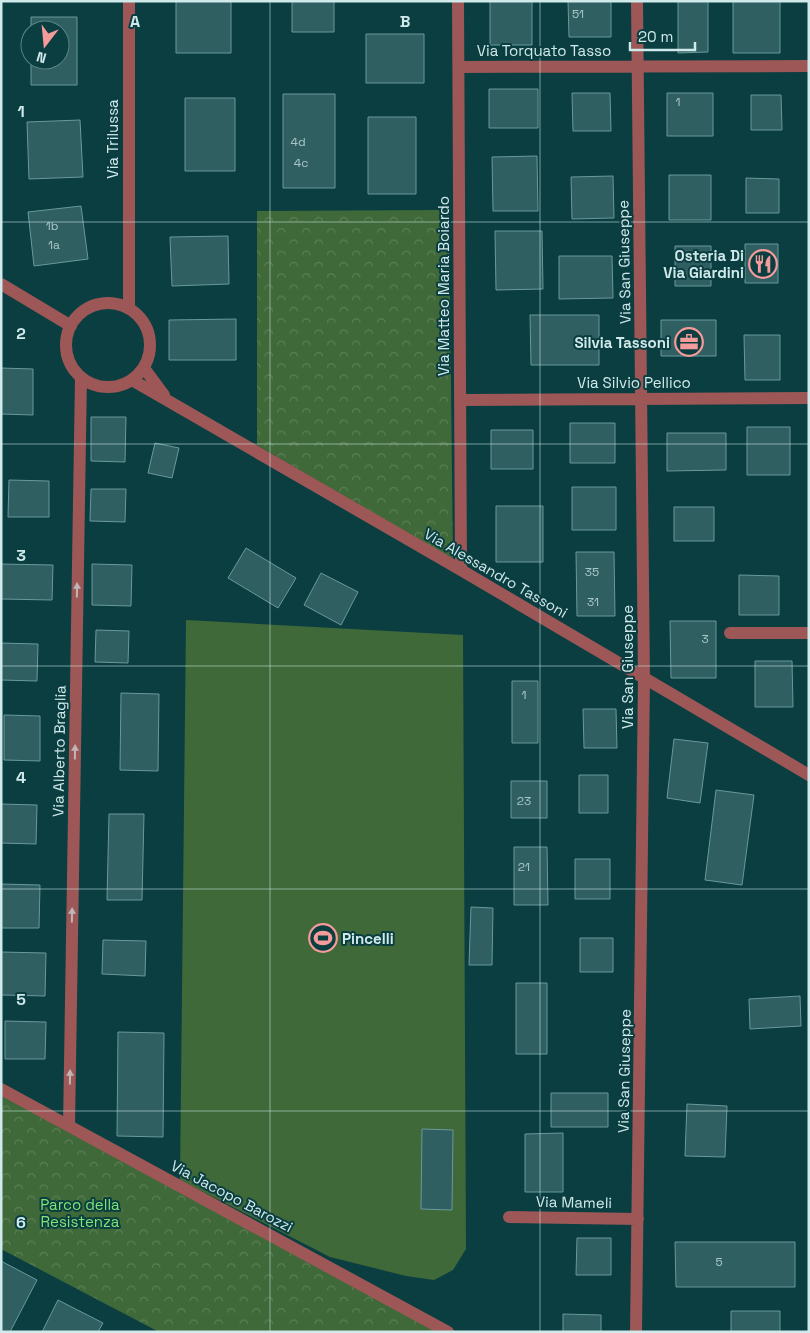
<svg xmlns="http://www.w3.org/2000/svg" width="810" height="1333" font-family="'Space Grotesk',sans-serif">
<style>
.park{fill:url(#park-crowns)}
.pitch{fill:#406939}
.building{fill:#305f62;stroke:#69999c}
.lines{fill:none;stroke-linecap:round;stroke-linejoin:round}
.street{stroke:#9c5756;stroke-width:12}
.oneway{fill:#beb6b6}
.grid{fill:none;stroke:#d0e9ea;stroke-width:1;stroke-opacity:0.55}
.labels{text-anchor:middle;dominant-baseline:central;stroke-width:4;stroke-linejoin:round;paint-order:stroke}
.number-label{font-size:12px;fill:#a8c6c8}
.street-label{font-size:15px;fill:#d0e9ea;stroke:#0a3e41}
.poi-label{font-size:15px;font-weight:bold;fill:#d0e9ea;stroke:#0a3e41;text-anchor:end}
.park-label{font-size:15px;fill:#83e373;stroke:#0a3e41}
.grid-label{font-size:16px;text-anchor:middle;font-weight:bold;fill:#d0e9ea;stroke:#0a3e41;stroke-width:4;stroke-linejoin:round;paint-order:stroke}
</style>
<defs>
<pattern id="park-crowns" width="20" height="18" patternUnits="userSpaceOnUse" patternTransform="scale(1.25)"><rect width="20" height="18" fill="#406939"/><path d="M2 6a3 3 0 1 1 6 0M12 15a3 3 0 1 1 6 0" fill="none" stroke="#5b7e56"/></pattern>
</defs>
<rect width="100%" height="100%" fill="#0a3e41"/>
<path class="park" d="M449,210L453,560L257,445V211Z
M1,1091L442,1332H159L1,1249Z"/>
<path class="pitch" d="M186,620L463,635L466,1249L453,1270L434,1280L406,1276L330,1257L180,1180Z"/>
<path class="building" d="M176,1H231V53H176Z
M292,1H334V32H292Z
M490,1H532V45H490Z
M568,1H611V37H569Z
M678,1H708V52L678,53Z
M733,1H780V53H733Z
M31,17H77V85H31V60H60V30H31Z
M366,34H424V83H366Z
M489,89H538V128H489Z
M572,93H610L611,131H573Z
M667,93H713V136H667Z
M283,94H335V188H283Z
M751,95H781L782,130H751Z
M185,98H235V171H185Z
M368,117H416V194H368Z
M80,120L83,177L29,179L27,122Z
M537,156L538,211H493L492,157Z
M669,175H711V220H669Z
M613,176L614,218L572,219L571,177Z
M746,178L779,179V213H746Z
M81,206L88,259L34,266L28,212Z
M495,231H542L543,289L496,290Z
M228,236L229,284L172,286L170,237Z
M745,244H778V283H745Z
M675,246H711V286H675Z
M559,256H612L613,298L559,299Z
M530,315H599V365H531Z
M236,319V360H169V320Z
M661,320H716V356H661Z
M744,335H780V380H745Z
M1,368L33,369V415L1,414Z
M91,417H126L125,462L91,461Z
M570,423H615V463H570Z
M747,427H790V475H747Z
M491,430H533V469H491Z
M667,433H726V470L667,471Z
M155,443L179,448L172,478L148,473Z
M9,480L49,481V517H8Z
M572,487H616V530H572Z
M91,489H126L125,522L90,521Z
M496,506H543V562H496Z
M674,507H714V541H674Z
M246,548L296,578L278,608L228,578Z
M576,552H614L615,616H577Z
M1,564L53,565L52,600L1,599Z
M92,564L132,565L131,606L92,605Z
M321,573L358,592L341,625L304,605Z
M739,575L779,576V615H739Z
M670,621H716V678H671Z
M96,630L129,631L128,663L95,662Z
M1,643L38,644L37,681L1,680Z
M755,661H792L793,707H755Z
M512,681H538V743H512Z
M121,693L159,694L158,771L120,770Z
M583,709H616L617,748H584Z
M4,715L40,716V761L4,760Z
M674,739L708,743L700,803L667,798Z
M579,775H608V813H579Z
M511,781H547V818H511Z
M716,790L754,795L742,885L705,880Z
M1,804L37,805L36,844L1,843Z
M109,814H144L142,900H107Z
M514,847H547L548,905H514Z
M575,859H610V899H575Z
M1,884L40,885L39,928H1Z
M471,907L493,908L492,965H469Z
M580,938H613V972H580Z
M103,940L146,941L145,976L102,974Z
M1,952L46,953L45,996L1,995Z
M516,983H547V1054H516Z
M800,996L801,1026L750,1029L749,999Z
M5,1021L46,1022L45,1059H5Z
M118,1032L164,1033L163,1137L117,1136Z
M551,1093H608V1127H551Z
M687,1104L727,1106L725,1157L685,1156Z
M422,1129L453,1130L452,1210L421,1209Z
M563,1133V1192H525V1134Z
M577,1238H611V1275H576Z
M675,1242H795V1287H676Z
M1,1261L37,1280L10,1332H1Z
M58,1300L103,1323L98,1332H42Z
M731,1311H780V1332H731Z
M563,1314L601,1315V1332H563Z"/>
<g class="lines">
<path class="street" d="M129,1V309
M458,1L461,570
M459,67L809,66
M1,284L71,326
M66 345a42 42 0 1 1 84 0a42 42 0 1 1-84 0Z
M144,368L164,395
M132,380L461,570L809,775
M460,400L809,398
M730,633H809
M1,1089L448,1332
M69,1126L81,377
M509,1217L638,1219
M636,1332L644,679L637,1"/>
</g>
<defs><path id="oneway-solid" d="M-6-.8H1V-3.2L6.5 0L1 3.2V.8H-6Z" transform="scale(1.25)"/></defs>
<g class="oneway">
<use href="#oneway-solid" transform="translate(77 590) rotate(-89)"/>
<use href="#oneway-solid" transform="translate(75 752) rotate(-89)"/>
<use href="#oneway-solid" transform="translate(72 915) rotate(-89)"/>
<use href="#oneway-solid" transform="translate(70 1077) rotate(-89)"/>
</g>
<path class="grid" d="M270,1V1332M540,1V1332M1,222H809M1,444H809M1,666H809M1,889H809M1,1111H809"/>
<defs>
<symbol id="restaurant-ring" viewBox="-11 -11 22 22"><circle r="9.5" fill="#0a3e41" stroke="#f59b9a" stroke-width="1.5"/><path d="M-5-6h1v4h1v-4h1v4h1v-4h1v5L-1.5 .5V6h-2V.5L-5-1ZM5-6V6H3V1.5H1.5Q1.5-4 5-6Z" fill="#f59b9a"/></symbol>
<symbol id="office-ring" viewBox="-11 -11 22 22"><circle r="9.5" fill="#0a3e41" stroke="#f59b9a" stroke-width="1.5"/><path d="M-6-3h4V-5.5h4V-3h4V5H-6ZM-1-4.5V-3h2v-1.5ZM-6 0V1H6V0Z" fill="#f59b9a"/></symbol>
<symbol id="stadium-ring" viewBox="-11 -11 22 22"><circle r="9.5" fill="#0a3e41" stroke="#f59b9a" stroke-width="1.5"/><path d="M0-5a6.5 5 0 1 0 0 10a6.5 5 0 1 0 0-10ZM-3.5-1.8h7v3.6h-7Z" fill="#f59b9a"/></symbol>
</defs>
<g fill-rule="evenodd">
<use href="#restaurant-ring" x="747" y="248" width="32" height="32"/>
<use href="#office-ring" x="673" y="326" width="32" height="32"/>
<use href="#stadium-ring" x="307" y="922" width="32" height="32"/>
</g>
<g class="labels">
<g class="number-label">
<text x="578" y="14">51</text>
<text x="678" y="102">1</text>
<text x="298" y="142">4d</text>
<text x="301" y="163">4c</text>
<text x="52" y="226">1b</text>
<text x="54" y="245">1a</text>
<text x="592" y="572">35</text>
<text x="593" y="602">31</text>
<text x="705" y="639">3</text>
<text x="524" y="695">1</text>
<text x="524" y="801">23</text>
<text x="524" y="867">21</text>
<text x="719" y="1262">5</text>
</g>
<g class="street-label">
<text x="544" y="50">Via Torquato Tasso</text>
<text transform="translate(112 139) rotate(-90)">Via Trilussa</text>
<text transform="translate(624 262) rotate(-91)">Via San Giuseppe</text>
<text transform="translate(443 286) rotate(-90)">Via Matteo Maria Boiardo</text>
<text x="634" y="382">Via Silvio Pellico</text>
<text transform="translate(496 573) rotate(30)">Via Alessandro Tassoni</text>
<text transform="translate(627 667) rotate(-90)">Via San Giuseppe</text>
<text transform="translate(59 751) rotate(-89)">Via Alberto Braglia</text>
<text transform="translate(624 1071) rotate(-89)">Via San Giuseppe</text>
<text transform="translate(232 1196) rotate(28)">Via Jacopo Barozzi</text>
<text transform="translate(574 1202) rotate(1)">Via Mameli</text>
</g>
<g class="poi-label">
<text x="744" y="255">Osteria Di<tspan x="744" dy="17">Via Giardini</tspan></text>
<text x="670" y="342">Silvia Tassoni</text>
<text x="342" y="938" text-anchor="start">Pincelli</text>
</g>
<g class="park-label">
<text x="80" y="1204">Parco della<tspan x="80" dy="17">Resistenza</tspan></text>
</g>
</g>
<g class="grid-label">
<text x="135" y="27">A</text>
<text x="405" y="27">B</text>
<text x="21" y="117">1</text>
<text x="21" y="339">2</text>
<text x="21" y="561">3</text>
<text x="21" y="783">4</text>
<text x="21" y="1005">5</text>
<text x="21" y="1228">6</text>
</g>
<rect width="810" height="1333" fill="none" stroke="#d0e9ea" stroke-width="5"/>
<g transform="translate(45 45) rotate(196)"><circle r="24" fill="#0a3e41" stroke="#598285"/>
<path d="M0-4L9 19L0 12L-9 19Z" fill="#f59b9a"/>
<text y="-8" font-size="14" font-weight="bold" text-anchor="middle" fill="#d0e9ea">N</text>
</g>
<path d="M630 42v8h65v-8" fill="none" stroke="#d0e9ea" stroke-width="2.5"/>
<text x="638" y="42" font-size="15" fill="#d0e9ea" stroke="#0a3e41" stroke-width="4" paint-order="stroke">20 m</text>
</svg>
